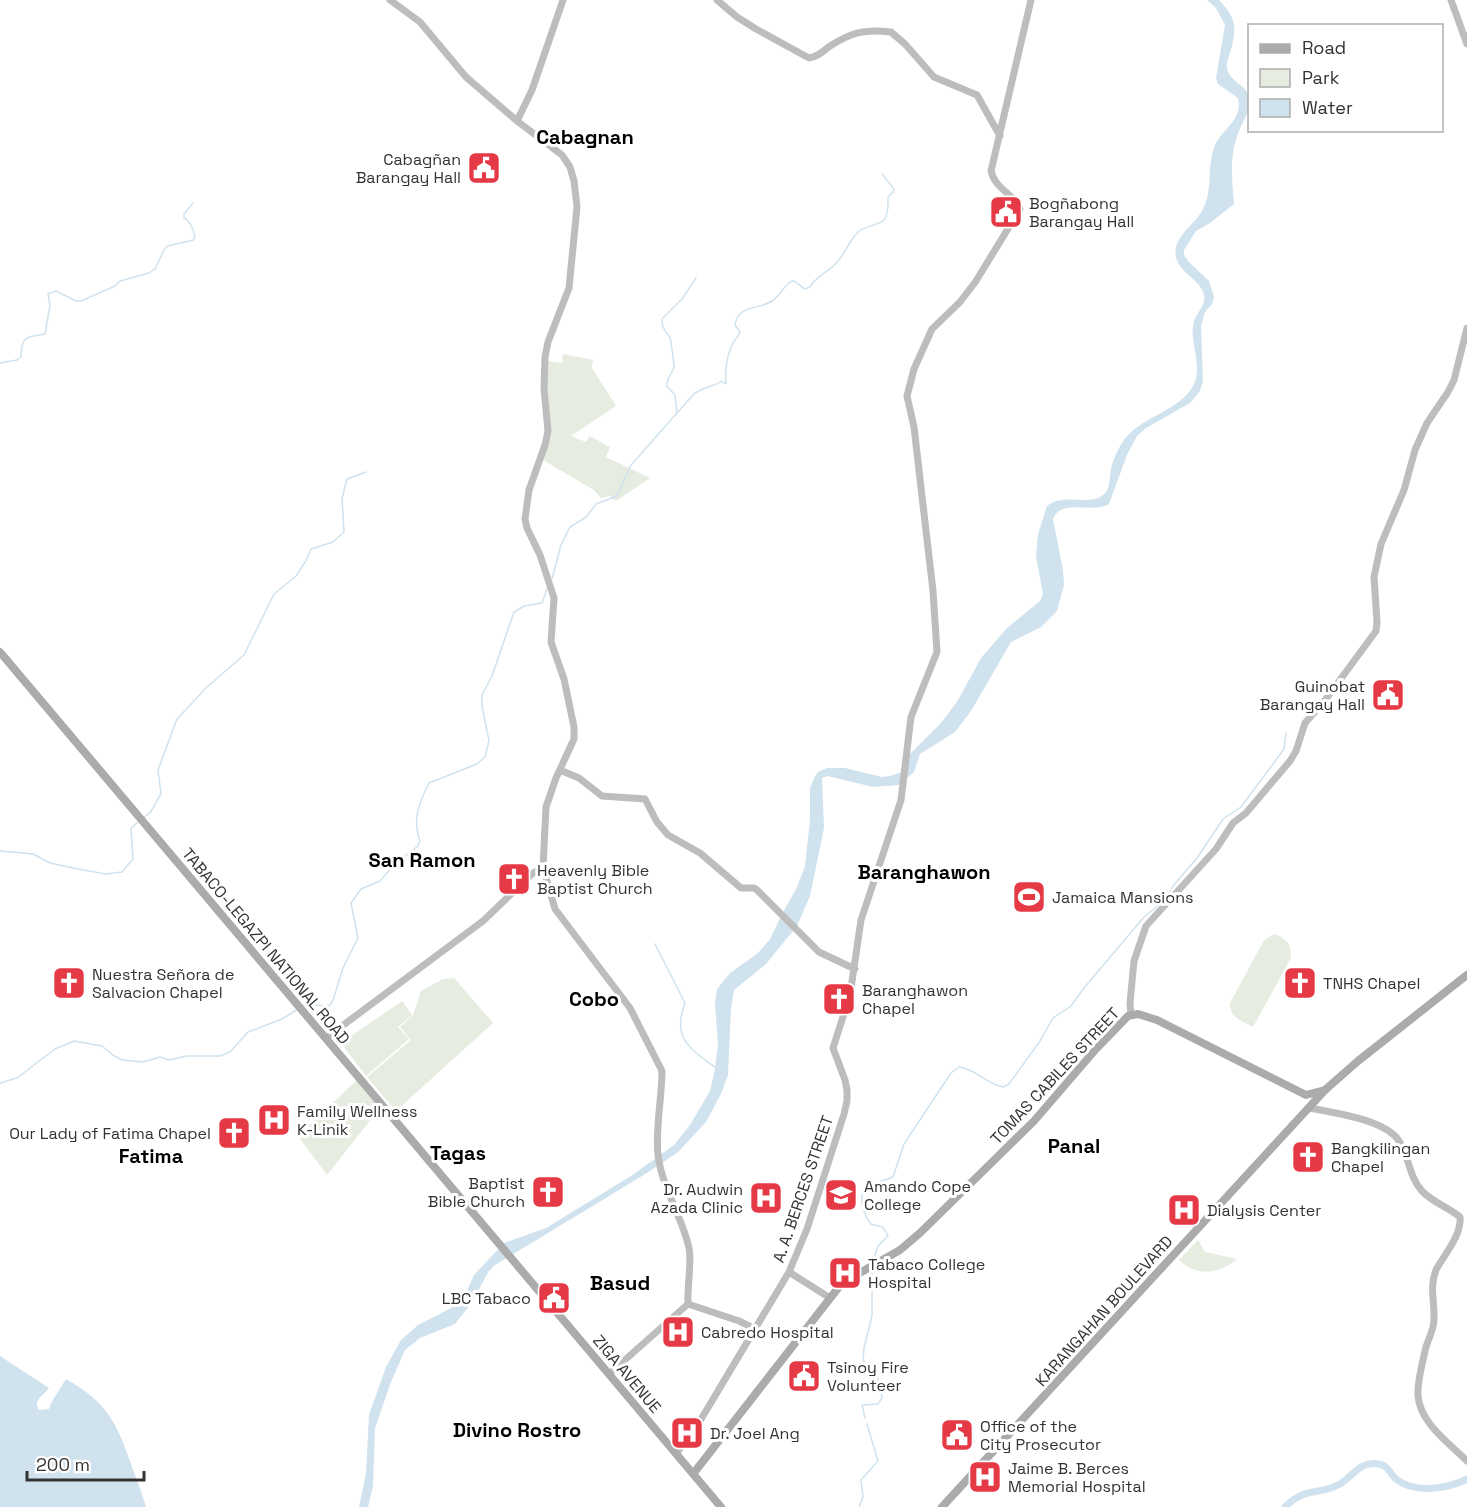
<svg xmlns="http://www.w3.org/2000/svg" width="1467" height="1507" font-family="'Space Grotesk',sans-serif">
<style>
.green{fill:#e6ecdf}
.water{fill:#cfe2ee}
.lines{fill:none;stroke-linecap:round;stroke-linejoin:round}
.stream{stroke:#cfe2ee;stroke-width:1.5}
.river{stroke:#cfe2ee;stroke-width:7}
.secondary{stroke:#bdbdbd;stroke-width:7}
.primary{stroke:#ababab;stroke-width:8}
.labels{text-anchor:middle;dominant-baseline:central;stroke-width:6;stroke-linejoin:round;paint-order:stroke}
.poi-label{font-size:16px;fill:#333;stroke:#fff;text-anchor:start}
.street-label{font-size:16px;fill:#333;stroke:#fff}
.quarter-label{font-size:20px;font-weight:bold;fill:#000;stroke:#fff}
</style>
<rect width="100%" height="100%" fill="#fff"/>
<path class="green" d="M563,354L593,360L592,368L616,406L571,436L586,442L590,436L610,447L606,457L650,478L616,501L610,496L601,498L594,490L543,460L551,431L547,387V361L562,363Z
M1274,934C1286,938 1292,945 1291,958L1253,1027C1242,1021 1229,1017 1230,1003L1264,940Z
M454,978L493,1023L396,1111L367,1077L411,1040L400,1027L413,1015L421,991L443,979Z
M402,1001L412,1015L398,1027L409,1039L366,1076L341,1043Z
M357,1080L380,1108L327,1175L298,1136Z
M1198,1240L1205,1252L1237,1259C1220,1274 1196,1277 1179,1260Z"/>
<path class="water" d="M1207,0H1219C1236,18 1237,26 1231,50C1229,56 1226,62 1227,68C1229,81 1246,85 1249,96C1252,109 1243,121 1239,131C1229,155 1232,179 1234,204L1210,223L1196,231L1184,250V255L1189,262L1209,281L1214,297L1212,304L1205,312L1201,326L1203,381L1200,391L1190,403L1146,428L1137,436L1127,455L1109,504C1093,514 1061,498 1053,519L1063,570L1064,585L1057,611L1041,627L1011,642L971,711L955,732L920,754L914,772L899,785L873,787L828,776L822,778L824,828L810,896L797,926L792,932L766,964L734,990L731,1008L728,1075L721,1094L706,1122L678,1152L647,1173L495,1265L489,1271L470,1305L455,1324L420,1338L405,1350L391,1382L375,1428L373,1486L368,1507H359L366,1473L369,1415L386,1367L401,1340L418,1325L457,1305L465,1295L474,1275L504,1243L546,1228L631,1176L674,1145L690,1125L710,1091L715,1069L718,1045L715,1003L717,989L730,973L758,953L770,939L781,916L797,887L805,866L810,820V788L815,776L818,772L827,768H845L882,777L890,776L907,770L909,755L940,724L957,702L981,658L1007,628L1040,601L1043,594L1036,556L1038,534L1047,506C1065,492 1088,507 1103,495C1111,489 1109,478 1111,469C1113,460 1118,448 1124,440C1140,418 1172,413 1189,392C1206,372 1190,346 1193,326C1194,316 1202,310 1204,301C1208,278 1167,273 1177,244C1182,231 1195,223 1202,211C1214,190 1206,166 1215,145C1223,128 1243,120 1238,98L1218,84L1216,78L1225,25L1216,8Z
M0,1356L49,1388C44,1395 32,1401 39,1410L49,1409L51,1403L66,1379C108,1403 117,1423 132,1467C137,1480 142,1493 146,1507H0Z"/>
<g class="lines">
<path class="stream" d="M0,363L17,360L21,357C21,334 28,338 45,334L50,305L48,294L56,291L76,301H81L115,286L120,281L149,273L155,269L164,250L168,246L193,240L195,237C194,230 190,221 184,218V214L193,203
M677,414L675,395L667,386L668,379L674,368C674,364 671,340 670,338C666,330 661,328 662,319L682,299L696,278
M552,579L561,545L570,527L586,517L596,504L617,496L631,465L693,395C702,387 713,387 722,381L725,384L726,383C725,371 727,356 732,345C734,340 738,338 740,332L735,325C738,305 757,310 772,301C780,296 787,281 793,281C796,281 801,287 805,289L810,287C818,274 828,273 837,262C846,253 849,240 859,231C865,227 880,224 884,220C889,214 888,204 888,197L893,192L894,189L882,174
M144,817L150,813L161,794L158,770L177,719L207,687L244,655L274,594L296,576L307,559L311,549L333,542L344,532L342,499L347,479L366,472
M0,851L33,854L50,863L78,869L106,874L122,872L133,859L131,828L138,822
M655,944L685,1003C671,1039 691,1049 717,1069
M302,1007L305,1004L327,1006L330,1005L333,1000L343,968L358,938L351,903L361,889L380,881L395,864L418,846L420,841C412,820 419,803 429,783L477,764L485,757L489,741L482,706V695L492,676L514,612L524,606L542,603L547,589
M0,1083L17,1078L55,1049L74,1041L102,1046L113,1055L122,1060L143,1062L160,1057L168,1060L187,1056H220L230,1052L248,1032L282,1019L298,1009
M873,1261L878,1246L888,1236L883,1227L871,1224C864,1215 857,1197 866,1188C872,1182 885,1181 893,1177L904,1144L951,1073L959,1067C978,1070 986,1084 1003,1087L1009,1084L1040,1041L1053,1018L1071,1006L1084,988L1144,917L1165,900L1173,886L1197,858L1223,819L1241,807L1284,749L1286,733
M865,1418L862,1405L878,1404L882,1398C880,1383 878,1370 865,1363L863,1360L864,1348L872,1316V1269
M859,1507L863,1497L861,1480L878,1461L867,1424"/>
<path class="river" d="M1285,1507C1305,1486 1319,1496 1340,1484C1354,1475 1360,1461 1379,1464C1389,1466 1389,1473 1396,1479C1415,1494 1447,1489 1467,1479"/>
<path class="secondary" d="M390,0L420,22L466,77L517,121L562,155L570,167L574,181L577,207L569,288L548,342L545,357L544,388L548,431L545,445L529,490L525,519L527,528L540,555L554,598L551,642L564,679L574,727V739L556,778L546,807L543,867L555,909L630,1008L662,1071C662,1098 655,1129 658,1155C662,1188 682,1216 689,1248C692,1261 687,1287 688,1304L609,1374
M717,0L737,17L756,29L809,58C818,57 823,51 830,46C852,32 865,29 891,32L905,44L934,77L977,95L1000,136
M1451,0L1467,44
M517,121L532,90L563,0
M560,770L579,778L602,796L645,799L657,822L668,835L700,853L741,888H754L757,890L819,952L855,969
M1131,1015L1130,1003L1134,961L1146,926L1216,849L1233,823L1246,813L1290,761L1296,751L1305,723L1326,699L1376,631L1377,622L1374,577L1381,544L1404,490L1415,450L1427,423L1448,392L1454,380L1467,328
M326,1038L483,921L532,874L543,867
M1310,1108C1333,1113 1385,1119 1399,1141C1409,1156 1409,1177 1422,1191C1432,1202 1448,1207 1460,1217C1462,1235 1444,1255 1436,1270C1429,1287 1435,1303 1434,1320C1434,1330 1427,1341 1425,1351C1422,1365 1417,1382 1418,1396C1420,1423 1450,1444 1467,1461
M789,1272L830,1298
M688,1304L739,1321L755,1329
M676,1454L700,1421L789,1272L807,1229L844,1114L847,1101V1090L845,1080L833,1048L850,995L861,920L901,800L911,717L937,652L933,591L914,427L907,396L914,369L932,329L960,302L976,281L1020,209C1014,194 995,189 991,171L1031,0"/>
<path class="primary" d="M0,652L721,1507
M693,1474L842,1283L900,1250L920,1233L1034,1121L1096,1049L1128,1016L1138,1014L1157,1020L1306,1095L1325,1090
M942,1507L1325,1090L1358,1061L1467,975"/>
</g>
<defs>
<symbol id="civic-square" viewBox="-11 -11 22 22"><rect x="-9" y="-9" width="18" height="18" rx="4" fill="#e63946" stroke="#fff"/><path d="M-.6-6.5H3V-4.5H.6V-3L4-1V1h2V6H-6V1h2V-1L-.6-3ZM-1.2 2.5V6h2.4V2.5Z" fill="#fff"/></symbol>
<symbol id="church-square" viewBox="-11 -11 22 22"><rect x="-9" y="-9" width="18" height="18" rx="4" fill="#e63946" stroke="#fff"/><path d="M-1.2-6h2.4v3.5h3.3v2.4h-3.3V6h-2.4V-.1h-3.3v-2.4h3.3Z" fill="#fff"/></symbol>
<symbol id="stadium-square" viewBox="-11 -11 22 22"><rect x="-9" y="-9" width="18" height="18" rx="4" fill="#e63946" stroke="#fff"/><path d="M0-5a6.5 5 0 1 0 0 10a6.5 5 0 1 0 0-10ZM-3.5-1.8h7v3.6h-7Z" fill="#fff"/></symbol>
<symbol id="hospital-square" viewBox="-11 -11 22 22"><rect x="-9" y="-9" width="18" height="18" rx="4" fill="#e63946" stroke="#fff"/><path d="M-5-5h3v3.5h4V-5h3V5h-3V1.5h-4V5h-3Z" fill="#fff"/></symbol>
<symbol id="university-square" viewBox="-11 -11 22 22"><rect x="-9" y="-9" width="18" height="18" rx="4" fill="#e63946" stroke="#fff"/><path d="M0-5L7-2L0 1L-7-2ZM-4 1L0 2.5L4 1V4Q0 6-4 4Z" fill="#fff"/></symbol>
</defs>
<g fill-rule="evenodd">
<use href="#civic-square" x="465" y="149" width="38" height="38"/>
<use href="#civic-square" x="987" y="193" width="38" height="38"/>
<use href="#civic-square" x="1369" y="676" width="38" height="38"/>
<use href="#church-square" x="495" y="860" width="38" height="38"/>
<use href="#stadium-square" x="1010" y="878" width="38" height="38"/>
<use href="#church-square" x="50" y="964" width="38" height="38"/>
<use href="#church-square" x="1281" y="964" width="38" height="38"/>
<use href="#church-square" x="820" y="980" width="38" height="38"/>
<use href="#hospital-square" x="255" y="1101" width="38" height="38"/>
<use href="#church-square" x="215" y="1114" width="38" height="38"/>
<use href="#church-square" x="1289" y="1138" width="38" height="38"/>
<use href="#church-square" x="529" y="1173" width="38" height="38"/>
<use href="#university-square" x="822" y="1176" width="38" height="38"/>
<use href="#hospital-square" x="747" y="1179" width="38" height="38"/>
<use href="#hospital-square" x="1165" y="1191" width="38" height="38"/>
<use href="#hospital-square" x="826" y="1254" width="38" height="38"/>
<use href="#civic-square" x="535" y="1279" width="38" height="38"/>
<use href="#hospital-square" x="659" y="1313" width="38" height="38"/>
<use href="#civic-square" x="785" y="1357" width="38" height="38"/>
<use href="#hospital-square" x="668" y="1414" width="38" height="38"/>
<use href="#civic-square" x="938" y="1416" width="38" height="38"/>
<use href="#hospital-square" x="966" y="1458" width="38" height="38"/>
</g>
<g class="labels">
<g class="poi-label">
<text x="461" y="159" text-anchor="end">Cabagñan<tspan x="461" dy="18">Barangay Hall</tspan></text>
<text x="1029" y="203">Bogñabong<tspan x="1029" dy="18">Barangay Hall</tspan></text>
<text x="1365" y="686" text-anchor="end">Guinobat<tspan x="1365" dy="18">Barangay Hall</tspan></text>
<text x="537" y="870">Heavenly Bible<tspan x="537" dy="18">Baptist Church</tspan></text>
<text x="1052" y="897">Jamaica Mansions</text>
<text x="92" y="974">Nuestra Señora de<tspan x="92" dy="18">Salvacion Chapel</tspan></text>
<text x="1323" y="983">TNHS Chapel</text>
<text x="862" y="990">Baranghawon<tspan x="862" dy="18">Chapel</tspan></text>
<text x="297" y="1111">Family Wellness<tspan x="297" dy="18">K-Linik</tspan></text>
<text x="211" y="1133" text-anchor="end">Our Lady of Fatima Chapel</text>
<text x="1331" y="1148">Bangkilingan<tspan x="1331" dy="18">Chapel</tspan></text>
<text x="525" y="1183" text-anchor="end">Baptist<tspan x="525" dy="18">Bible Church</tspan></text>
<text x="864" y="1186">Amando Cope<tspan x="864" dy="18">College</tspan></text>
<text x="743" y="1189" text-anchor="end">Dr. Audwin<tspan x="743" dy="18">Azada Clinic</tspan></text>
<text x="1207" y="1210">Dialysis Center</text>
<text x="868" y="1264">Tabaco College<tspan x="868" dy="18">Hospital</tspan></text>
<text x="531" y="1298" text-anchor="end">LBC Tabaco</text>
<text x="701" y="1332">Cabredo Hospital</text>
<text x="827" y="1367">Tsinoy Fire<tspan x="827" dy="18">Volunteer</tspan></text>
<text x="980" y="1426">Office of the<tspan x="980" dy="18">City Prosecutor</tspan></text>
<text x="710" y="1433">Dr. Joel Ang</text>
<text x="1008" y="1468">Jaime B. Berces<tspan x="1008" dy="18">Memorial Hospital</tspan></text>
</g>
<g class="street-label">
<text transform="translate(266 946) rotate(50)">TABACO-LEGAZPI NATIONAL ROAD</text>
<text transform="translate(1055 1076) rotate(-47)">TOMAS CABILES STREET</text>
<text transform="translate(803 1189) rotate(-71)">A. A. BERCES STREET</text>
<text transform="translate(1104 1311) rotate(-48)">KARANGAHAN BOULEVARD</text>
<text transform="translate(627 1374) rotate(50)">ZIGA AVENUE</text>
</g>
<g class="quarter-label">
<text x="585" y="137">Cabagnan</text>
<text x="422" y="860">San Ramon</text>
<text x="924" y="872">Baranghawon</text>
<text x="594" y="999">Cobo</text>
<text x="1074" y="1146">Panal</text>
<text x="458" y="1153">Tagas</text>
<text x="151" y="1156">Fatima</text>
<text x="620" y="1283">Basud</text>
<text x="517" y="1430">Divino Rostro</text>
</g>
</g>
<rect x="1248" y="24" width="195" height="108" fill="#ffffff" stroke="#adadad" stroke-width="1.5"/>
<rect x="1260" y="44" width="30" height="9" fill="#ababab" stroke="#adadad" stroke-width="1.5"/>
<text x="1302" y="54" font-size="18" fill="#333333">Road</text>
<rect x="1260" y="69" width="30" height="18" fill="#e6ecdf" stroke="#adadad" stroke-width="1.5"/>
<text x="1302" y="84" font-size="18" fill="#333333">Park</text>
<rect x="1260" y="99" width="30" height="18" fill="#cfe2ee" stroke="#adadad" stroke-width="1.5"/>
<text x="1302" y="114" font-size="18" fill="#333333">Water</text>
<path d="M27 1471v9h117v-9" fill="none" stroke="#333333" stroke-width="3"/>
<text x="36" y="1471" font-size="18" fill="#333333" stroke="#ffffff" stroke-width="4.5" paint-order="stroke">200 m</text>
</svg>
